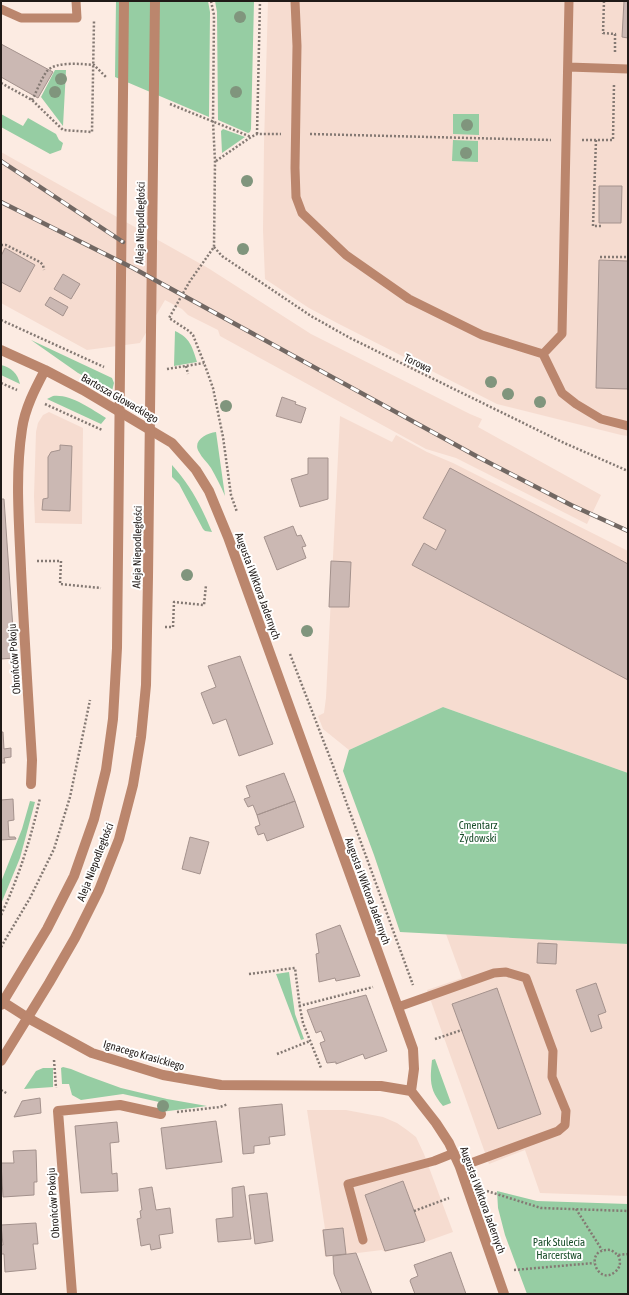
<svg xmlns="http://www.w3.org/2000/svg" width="629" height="1295" font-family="'Asap Condensed',sans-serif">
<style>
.built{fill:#f6dcd0}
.green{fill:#96cda3}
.building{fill:#cbb8b3;stroke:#a4928d}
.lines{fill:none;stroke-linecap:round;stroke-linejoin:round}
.path{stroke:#847973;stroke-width:2.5;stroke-dasharray:2 2;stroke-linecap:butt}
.service{stroke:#bb866d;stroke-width:9}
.minor{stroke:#bb866d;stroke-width:10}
.tertiary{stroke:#bb866d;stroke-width:10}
.rail-casing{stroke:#726863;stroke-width:4.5}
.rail{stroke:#fff;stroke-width:3;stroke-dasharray:9;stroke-linecap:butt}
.tree{fill:#80957d}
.labels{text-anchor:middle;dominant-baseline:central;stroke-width:4;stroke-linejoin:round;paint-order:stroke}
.street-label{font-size:11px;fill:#201a17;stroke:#fff}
.park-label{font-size:11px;fill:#1a4e2b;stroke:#fff}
</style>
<rect width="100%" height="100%" fill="#fcebe2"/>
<path class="built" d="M268,1H628V436L621,435L497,404L339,324L309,308L265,279L263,230L264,144Z
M1,152L208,268L311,334L470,414L482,419L478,427L601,495L587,524L456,458L426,449L220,336L218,330L188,315L182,309L165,300L140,343L87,350L1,303Z
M49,412L83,428L82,524L35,523L34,496L36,432L38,423L43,415Z
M340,416L392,442L396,435L427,452L453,463L628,551V773L443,707L349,750L323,729L318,716L324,713L326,698Z
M446,934L628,944V1196L540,1193L525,1150L489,1164L427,990L462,978Z
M307,1110H346L383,1117L397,1123L407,1130L416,1137L424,1154L453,1232L425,1242L385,1252L382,1250L325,1257L322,1229H325Z"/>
<path class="green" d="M116,1H208L210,12L209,117L115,77Z
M215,1H254L251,129L250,132L248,133L218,120L217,12Z
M55,70H66L63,126L41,97Z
M1,114L23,126L28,118L56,134L59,140L63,143L61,150L50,154L1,127Z
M453,114H479V135L453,134Z
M223,129L245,137L222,153L221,131Z
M453,140L478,141V162L452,161Z
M175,331C190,338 192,346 197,362L174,366Z
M31,340L112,378L114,383L112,391L78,373Z
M1,365C11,367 18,374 20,384L1,375Z
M53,396C71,394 91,409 106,418L101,424L47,399Z
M216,432L225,496C221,486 216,477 211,468C207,462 202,458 199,452C192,441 206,433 216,432Z
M172,465C191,486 201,506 212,532L205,531L203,529L179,484L172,477Z
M443,707L628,773V944L400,932L374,855L343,771L349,750Z
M30,801L35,802L20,858L1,904V882L22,829Z
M289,972L295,1014L304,1039L301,1040L276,974Z
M435,1059L451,1103L443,1106C429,1090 430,1080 432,1060Z
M63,1067L71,1069L88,1076L121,1088L167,1099L207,1106L161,1112L159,1102L123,1094L81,1100L72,1095L69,1084H62L61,1068Z
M43,1068H53V1087L24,1089L36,1071Z
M497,1191L537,1201L628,1204V1294H527L505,1235L498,1208Z"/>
<path class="building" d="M624,1H628V38L622,37Z
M1,44L53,72L38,98L1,77Z
M599,186H622L621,223H599Z
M5,248L35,265L20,292L1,282V256Z
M599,260L628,261V389L596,388Z
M63,274L80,284L71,299L54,289Z
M50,297L68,307L63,316L45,305Z
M282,397L296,402L295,404L306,408L301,423L276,416Z
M60,445L72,446L70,511L42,510L43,499L48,498V457L51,452L60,450Z
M308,458H328V499L300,507L291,479L308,474Z
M450,468L628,564V680L412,565L424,543L436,550L446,530L423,518Z
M1,499H4L15,658L1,659Z
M293,526L297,536L301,535L306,546L302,547L306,558L277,570L264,537Z
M331,561L351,562L349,607H329Z
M240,656L273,744L239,756L226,719L213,724L201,693L216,687L208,666Z
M1,732H3L4,749L11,748V757L4,758L5,763H1Z
M284,773L295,801L257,815L253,805L248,807L244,799L250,797L246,786Z
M13,799L14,820L8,821L9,837H15L16,839L1,840V800Z
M295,801L304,827L267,841L264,833L258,835L255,827L260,825L257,815Z
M190,837L209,842L200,874L182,869Z
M340,925L360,976L336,981L335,978L319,982L316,954L319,953L316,934Z
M538,943L557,944L556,964L537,963Z
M596,983L606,1012L598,1015L602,1028L591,1032L576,990Z
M497,988L541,1114L498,1129L452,1004Z
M366,995L387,1051L365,1059L363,1054L336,1064V1062L327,1063L320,1043L325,1041L321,1031L316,1033L307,1010Z
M40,1098L41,1113L14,1117L22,1101Z
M282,1104L285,1135L269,1137L270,1144L254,1146V1153L243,1154L239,1108Z
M216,1121L222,1162L166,1169L161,1128Z
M117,1122L119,1142L110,1143L112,1174L117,1173L118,1191L81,1193L75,1126Z
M36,1150L37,1182H34V1195L3,1197L1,1163H14L13,1151Z
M403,1181L425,1240L424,1242L385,1251L365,1195Z
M244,1186L251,1239L218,1242L216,1219L233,1217L232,1188Z
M152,1187L156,1210L170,1208L173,1233L159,1235L161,1248L151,1250L150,1244L141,1246L137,1219L141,1218L140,1211L142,1210L139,1189Z
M267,1193L273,1241L255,1244L249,1195Z
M36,1223L38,1244H33L36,1269L5,1272L4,1254H1V1245H3L1,1225Z
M343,1228L346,1254L326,1256L323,1230Z
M451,1252L466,1294H415L410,1281L411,1279L418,1276L414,1265Z
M356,1253L372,1294H342L334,1274L333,1256Z"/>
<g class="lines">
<path class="path" d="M211,1L214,15L213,122L215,161L214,247L190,281L169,318L189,331L193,335L204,363L213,388L223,437L231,495L237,512
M604,1L603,33L615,34V53
M1,83L32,100L63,130L92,132L94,21
M32,100C37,91 41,79 47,71C56,61 82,64 94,65L106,77
M170,104L251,137
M257,134L260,1
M310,134L551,140
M582,140H613L614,84
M596,140L593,226H602
M216,161L251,137L257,134H281
M1,245H6L40,262L43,265L44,270
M214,247L222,256L311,316L350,338L562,442L628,471
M600,257H628
M1,320L104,367
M186,366L188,374
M167,369L204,363
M1,383L17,390
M45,404L102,430
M37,561H61L60,584L101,588
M165,627H173L174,602L204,605L206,585
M290,654L332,763L413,985
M1,915C19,877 31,838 40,798
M1,947L30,898L54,849L70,797L90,700
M249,974L295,968L300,1008L303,1023L321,1068
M299,1006L373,987
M435,1039L462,1030
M277,1054L310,1041
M54,1060L56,1088
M1,1090L8,1094
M177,1112L220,1107L228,1104
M487,1191L541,1208L628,1211
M576,1209L602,1250
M414,1211L449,1198
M618,1255C621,1261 621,1267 615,1272C597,1287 582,1247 611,1250L618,1255L628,1254
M514,1270L594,1263"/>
<path class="service" d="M295,1L297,46L295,168L296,197L302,213L346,255L409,299L482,335L543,354L562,393L576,404L601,419L628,426
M1,9L21,18H77L76,1
M568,67L628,69
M543,354L562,334L569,1
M398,1007L494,973L506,972L526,978L553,1051L552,1077L566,1111L565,1125L558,1131L460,1167
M363,1240L348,1184L434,1161L454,1153"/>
<path class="minor" d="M1,350L45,370L83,390L172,443L196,470L209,491L228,537L413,1049L414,1069L411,1091L436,1123L449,1143L460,1167L504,1294
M31,784L32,760C28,696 24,632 21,569C19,522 15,475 22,429C25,408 35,389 45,370
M3,1002L28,1018L92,1053L163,1075L221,1085L381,1086L411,1091
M72,1294L58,1111L120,1105L161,1114"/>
<path class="tertiary" d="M1,1005L47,929L74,876L94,819L106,770L113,719L117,648L124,1
M1,1061L49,983L75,938L99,890L119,839L133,785L141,737L146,685L148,577L155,1"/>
<defs>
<path id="rail" d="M1,161L123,242
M1,202L133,268L478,457L571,505L628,531"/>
</defs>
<use href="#rail" class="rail-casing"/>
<use href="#rail" class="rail"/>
</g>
<g class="tree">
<circle cx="240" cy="17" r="6"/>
<circle cx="61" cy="79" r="6"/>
<circle cx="55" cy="92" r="6"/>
<circle cx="236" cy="92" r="6"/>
<circle cx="467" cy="125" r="6"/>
<circle cx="466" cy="153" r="6"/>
<circle cx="247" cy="181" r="6"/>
<circle cx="243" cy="249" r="6"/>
<circle cx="491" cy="382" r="6"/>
<circle cx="508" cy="394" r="6"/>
<circle cx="540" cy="402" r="6"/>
<circle cx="226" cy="406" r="6"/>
<circle cx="187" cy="575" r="6"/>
<circle cx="307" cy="631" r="6"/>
<circle cx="163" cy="1106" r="6"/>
</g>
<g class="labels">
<g class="street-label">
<text transform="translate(140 223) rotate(-89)">Aleja Niepodległości</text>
<text transform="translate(418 363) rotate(26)">Torowa</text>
<text transform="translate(120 398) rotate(30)">Bartosza Głowackiego</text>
<text transform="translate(137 547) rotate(-89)">Aleja Niepodległości</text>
<text transform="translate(258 586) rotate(70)">Augusta i Wiktora Jadernych</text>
<text transform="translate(14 659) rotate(-94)">Obrońców Pokoju</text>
<text transform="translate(95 862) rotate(-69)">Aleja Niepodległości</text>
<text transform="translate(368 891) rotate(70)">Augusta i Wiktora Jadernych</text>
<text transform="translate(144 1055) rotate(16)">Ignacego Krasickiego</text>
<text transform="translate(483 1200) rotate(70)">Augusta i Wiktora Jadernych</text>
<text transform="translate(53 1203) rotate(-94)">Obrońców Pokoju</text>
</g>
<g class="park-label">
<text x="478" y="825">Cmentarz<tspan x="478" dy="13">Żydowski</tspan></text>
<text x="559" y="1242">Park Stulecia<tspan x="559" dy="13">Harcerstwa</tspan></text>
</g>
</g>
<rect width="629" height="1295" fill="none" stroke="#201a17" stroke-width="4"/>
</svg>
